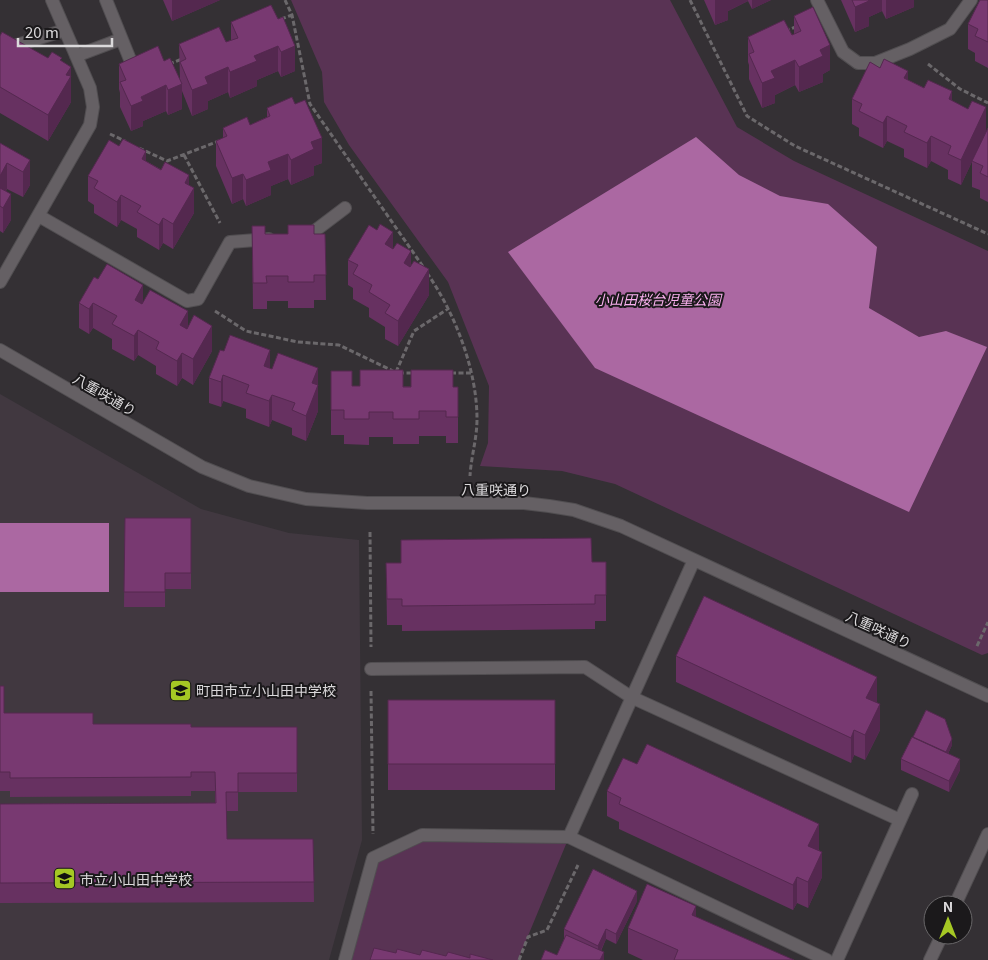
<svg xmlns="http://www.w3.org/2000/svg" width="988" height="960" font-family="Georgia,'Noto Sans JP',serif">
<style>
.built{fill:#413840}
.green{fill:#593354}
.water{fill:#ab68a2}
.lines{fill:none;stroke-linecap:round;stroke-linejoin:round}
.minor-casing{stroke:#514e51;stroke-width:14}
.path{stroke:#6b686b;stroke-width:3;stroke-dasharray:5 2.5;stroke-linecap:butt}
.minor{stroke:#656064;stroke-width:12}
.wall{fill:#673161}
.shaded-wall{fill:#54284f}
.building{fill:#783971;stroke:#54284f}
.labels{text-anchor:middle;dominant-baseline:central;stroke-width:4;stroke-linejoin:round;paint-order:stroke}
.park-label{font-size:14px;font-style:italic;fill:#f9b0ee;stroke:#1b191b}
.street-label{font-size:14px;fill:#dbd9db;stroke:#1b191b}
.poi-label{font-size:14px;fill:#dbd9db;stroke:#1b191b;text-anchor:start}
</style>
<rect width="100%" height="100%" fill="#343034"/>
<path class="built" d="M0,394L201,509L289,533L359,540L362,840L329,960H0Z"/>
<path class="green" d="M291,0H670L737,127L794,161L988,251V653L982,655L615,484L562,471L480,466L488,443L489,386L448,282L349,145L324,102L322,72Z
M422,835L569,837L518,960H345L373,858Z"/>
<path class="water" d="M696,137L739,175L780,196L828,204L877,247L869,308L919,337L946,331L987,347L909,512L595,368L508,252Z
M0,523H109V592H0Z"/>
<g class="lines">
<defs>
<path id="minor" d="M106,0L131,62
M817,0L843,52L858,63H875L910,49L950,29L971,0
M0,42L11,47L65,30
M76,56L121,39
M39,216L187,301L198,299L230,242L269,239
M299,236H308L345,208
M0,282L90,125L93,107L90,88L52,0
M0,350L202,467L249,486L306,499L367,503H524L549,506L574,510L621,526L988,696
M371,669L585,667L631,697L900,820
M569,837L694,560
M955,905L988,834
M345,960L373,858L422,835L569,837L827,960
M837,960L912,794
M930,960L942,935"/>
</defs>
<use href="#minor" class="minor-casing"/>
<path class="path" d="M285,0L292,15L310,104L424,268
M690,0L747,116L795,146L988,234
M281,19L292,15
M785,31L798,26
M169,64L182,59
M928,64L960,89L988,103
M110,134L125,141
M139,148L167,161L219,141
M184,155L220,223
M427,273C455,313 477,370 477,419C477,439 471,457 470,476
M215,311L246,331L298,342L339,345L393,371
M396,372L414,331L449,308
M399,373H415
M451,373H472
M370,532L371,647
M977,646L988,622
M371,691L373,834
M519,960L528,937L547,930L578,865"/>
<use href="#minor" class="minor"/>
</g>
<path class="wall" d="M163,0H220L172,21Z
M704,0H771L752,9L748,1L728,11V20L715,25Z
M841,0H914V7L886,19L882,11L869,17V26L855,32Z
M988,0V68L975,61V53L968,49V24Z
M271,5L295,71L281,77L278,71L257,80V86L230,98L228,92L208,101V109L192,116L182,91V109L168,115L166,111L143,121V126L131,131L120,107V93L119,89V64L164,61L180,80L179,44L226,42L231,40V22Z
M794,16L830,70L823,74V82L799,92L795,85L775,95V103L762,108L749,79V65L748,62V37L792,35L794,34Z
M0,36L48,58L62,61L71,92V102L48,141L0,113Z
M908,80L952,101L986,132L961,185L948,179V170L931,161L927,168L904,157V149L887,141L883,148L859,136V128L852,124V99Z
M267,108L322,163L314,166V175L291,185L288,179L271,186V195L246,206L243,199L232,204L216,166V141L223,138V128L250,125L267,117Z
M988,128V202L980,198V190L972,187V161Z
M0,143L30,160V185L23,197L7,189L6,191L11,220L3,233L0,231Z
M119,146L189,185L194,213L173,249L163,243L159,250L137,237V229L121,220L117,227L94,213V205L88,201V176Z
M252,226L265,234H325L326,300H314V308H288V301H267V309H253Z
M393,248L411,265L429,295L398,346L385,339V327L369,317V308L353,299V288L348,285V260Z
M143,302L188,327L212,351L193,385L182,378L177,386L156,374V366L138,355L134,361L112,349V339L93,328L89,334L79,328V303Z
M270,368L318,411L306,441L292,435V428L272,420L269,427L246,418V409L223,401L221,407L209,403V378Z
M331,371L352,386L458,387V443H446V436H419V444H393V437H369V445L344,444V435H331Z
M125,518H191V589H165V607H124Z
M606,562V621H595V629L402,631V625H387L386,563Z
M676,656L877,702L880,730L865,760L854,755L851,763L676,682Z
M0,686L4,713L93,724L191,727H297V792H238V811H226L227,839H313L314,902L0,903V804L215,803V791H191V796L10,797V791H0Z
M388,700H555V790H388Z
M952,745L948,754L960,770L949,792L901,770V759Z
M607,791L819,849L822,877L808,908L797,903L793,910L619,829V822L607,816Z
M637,901L616,944L606,939L601,951L604,960L557,955L564,939V929Z
M696,917L794,960H643L628,953V928Z"/>
<path class="shaded-wall" d="M172,0H220L172,21Z
M715,0H748V1L728,11V20L715,25Z
M752,0H771L752,9Z
M865,0H882V11L869,17V26L855,32V7Z
M886,0H914V7L886,19Z
M830,45V70L823,74V82L799,92V67L820,50Z
M278,46V71L257,80V86L230,98V72L254,56Z
M295,46V71L281,77V52Z
M795,60V85L775,95V103L762,108V83L771,71Z
M71,67V102L48,141V115L66,75Z
M228,67V92L208,101V109L192,116V90L205,77Z
M908,71V96L904,78Z
M182,84V109L168,115V90Z
M166,85V111L143,121V126L131,131V106L141,97Z
M952,91V117L949,99Z
M986,107V132L961,185V160Z
M887,116V141L883,148V123Z
M931,136V161L927,168V143Z
M322,138V163L314,166V175L291,185V160L311,142Z
M146,151V177L142,159Z
M288,154V179L271,186V195L246,206V180L268,162Z
M30,160V185L23,197V172Z
M7,163V189L0,201V176Z
M243,174V199L232,204V178Z
M189,175V197L194,188V213L173,249V224L185,183Z
M11,194V220L3,233V208Z
M121,195V220L117,227V202Z
M163,218V243L159,250V225Z
M393,232V257L385,244Z
M411,251V276L404,263Z
M429,269V295L398,346V321Z
M143,285V311L135,300Z
M93,303V328L89,334V309Z
M188,311V336L180,325Z
M212,326V351L193,385V359Z
M138,330V355L134,361V336Z
M270,350V375L264,366Z
M182,353V378L177,386V361Z
M318,368V411L306,441V416L312,383Z
M223,375V401L221,407V382Z
M272,395V420L269,427V401Z
M877,677V702L866,724V698Z
M880,704V730L865,760V735Z
M854,730V755L851,763V738Z
M952,739V745L946,758V752Z
M960,759V770L949,792V781Z
M819,824V849L808,871V846Z
M822,852V877L808,908V882Z
M797,877V903L793,910V885Z
M637,891V901L616,944V934Z
M696,906V931L692,915Z
M606,929V939L598,956V946Z
M604,952V960H600Z"/>
<path class="building" d="M852,0H868L869,1L855,7Z
M980,0H988V42L975,36L978,29L968,24Z
M271,5L278,19L283,17L295,46L281,52L278,46L254,56L257,61L230,72L228,67L205,77L208,84L192,90L180,62L186,59L179,44L219,27L226,42L238,38L231,22Z
M813,7L830,45L820,50L823,56L799,67L795,60L771,71L775,78L762,83L749,54L754,52L748,37L784,20L792,35L801,31L794,16Z
M2,32L48,58L52,52L62,58L60,60L71,67L66,75L71,76L48,115L0,87V36Z
M158,46L164,61L170,58L182,84L168,90L166,85L141,97L143,101L131,106L120,82L126,80L119,64Z
M884,59L908,71L904,78L924,88L928,80L952,91L949,99L968,109L972,101L986,107L961,160L948,154L951,146L931,136L927,143L904,132L907,126L887,116L883,123L859,111L862,104L852,99L870,62L880,68Z
M292,97L295,104L305,100L322,138L311,142L314,149L291,160L288,154L268,162L271,170L246,180L243,174L232,178L216,141L227,136L223,128L247,117L250,125L270,116L267,108Z
M988,128V177L980,173L983,166L972,161Z
M123,139L146,151L142,159L161,170L165,162L189,175L185,183L194,188L173,224L163,218L159,225L137,212L141,206L121,195L117,202L94,188L98,181L88,176L109,140L119,146Z
M0,143L30,160L23,172L7,163L0,176Z
M0,188L11,194L3,208L0,206Z
M380,224L393,232L385,244L393,249L397,243L411,251L404,263L410,267L414,261L429,269L398,321L385,313L390,305L369,292L372,285L353,274L358,265L348,260L369,225L377,230Z
M288,225H314V234H325L326,275H314V282H288V276H266L267,283H253L252,226H265V234H288Z
M107,264L143,285L135,300L142,304L150,290L188,311L180,325L187,329L194,315L212,326L193,359L182,353L177,361L156,349L159,342L138,330L134,336L112,324L117,316L93,303L89,309L79,303L94,277L98,279Z
M230,335L270,350L264,366L272,369L278,353L318,368L312,383L318,385L306,416L292,410L295,403L272,395L269,401L246,393L249,385L223,375L221,382L209,378L220,350L224,351Z
M360,370H403V387H411V370H453V387H458V417H446V411H419V419H393V412H369V419H344V410H331V371H352V386H360Z
M125,518H191V573H165V592H124Z
M591,538L592,562H606V595H595V604L402,606V599H387L386,563H401V540Z
M704,596L877,677L866,698L880,704L865,735L854,730L851,738L676,656Z
M0,686H4V713H93V724H191V727H297V773H238V792H226L227,839H313L314,882L0,883V804L216,803L215,772H191V777L10,778V772H0Z
M388,700H555V764H388Z
M926,710L945,719L952,739L946,752L913,737Z
M912,737L960,759L949,781L901,759Z
M647,744L819,824L808,846L822,852L808,882L797,877L793,885L619,804L621,798L607,791L623,758L637,764Z
M593,869L637,891L616,934L606,929L598,946L564,929Z
M647,884L696,906L692,915L794,960H674L678,950L628,928Z
M566,935L604,952L600,960H541L545,950L557,955Z
M374,948L396,953L397,949L420,955L422,950L446,956L448,952L470,958V954L493,960H370Z"/>
<defs>
<symbol id="school-square" viewBox="-11 -11 22 22"><rect x="-9" y="-9" width="18" height="18" rx="4" fill="#a5c824" stroke="#1b191b"/><path d="M0-5L7-2L0 1L-7-2ZM-4 1L0 2.5L4 1V4Q0 6-4 4Z" fill="#111"/></symbol>
</defs>
<g fill-rule="evenodd">
<use href="#school-square" x="168" y="678" width="25" height="25"/>
<use href="#school-square" x="52" y="866" width="25" height="25"/>
</g>
<g class="labels">
<g class="park-label">
<text x="658" y="299">小山田桜台児童公園</text>
</g>
<g class="street-label">
<text transform="translate(105 394) rotate(30)">八重咲通り</text>
<text transform="translate(496 489) rotate(1)">八重咲通り</text>
<text transform="translate(879 629) rotate(25)">八重咲通り</text>
</g>
<g class="poi-label">
<text x="196" y="690">町田市立小山田中学校</text>
<text x="80" y="879">市立小山田中学校</text>
</g>
</g>
<g transform="translate(948 920)"><circle r="24" fill="#1b191b" stroke="#686668"/>
<path d="M0-4L9 19L0 12L-9 19Z" fill="#a5c824"/>
<text y="-8" font-size="14" font-weight="bold" text-anchor="middle" fill="#dbd9db">N</text>
</g>
<path d="M18 38v8h94v-8" fill="none" stroke="#dbd9db" stroke-width="2.5"/>
<text x="25" y="38" font-size="15" fill="#dbd9db" stroke="#1b191b" stroke-width="4" paint-order="stroke">20 m</text>
</svg>
